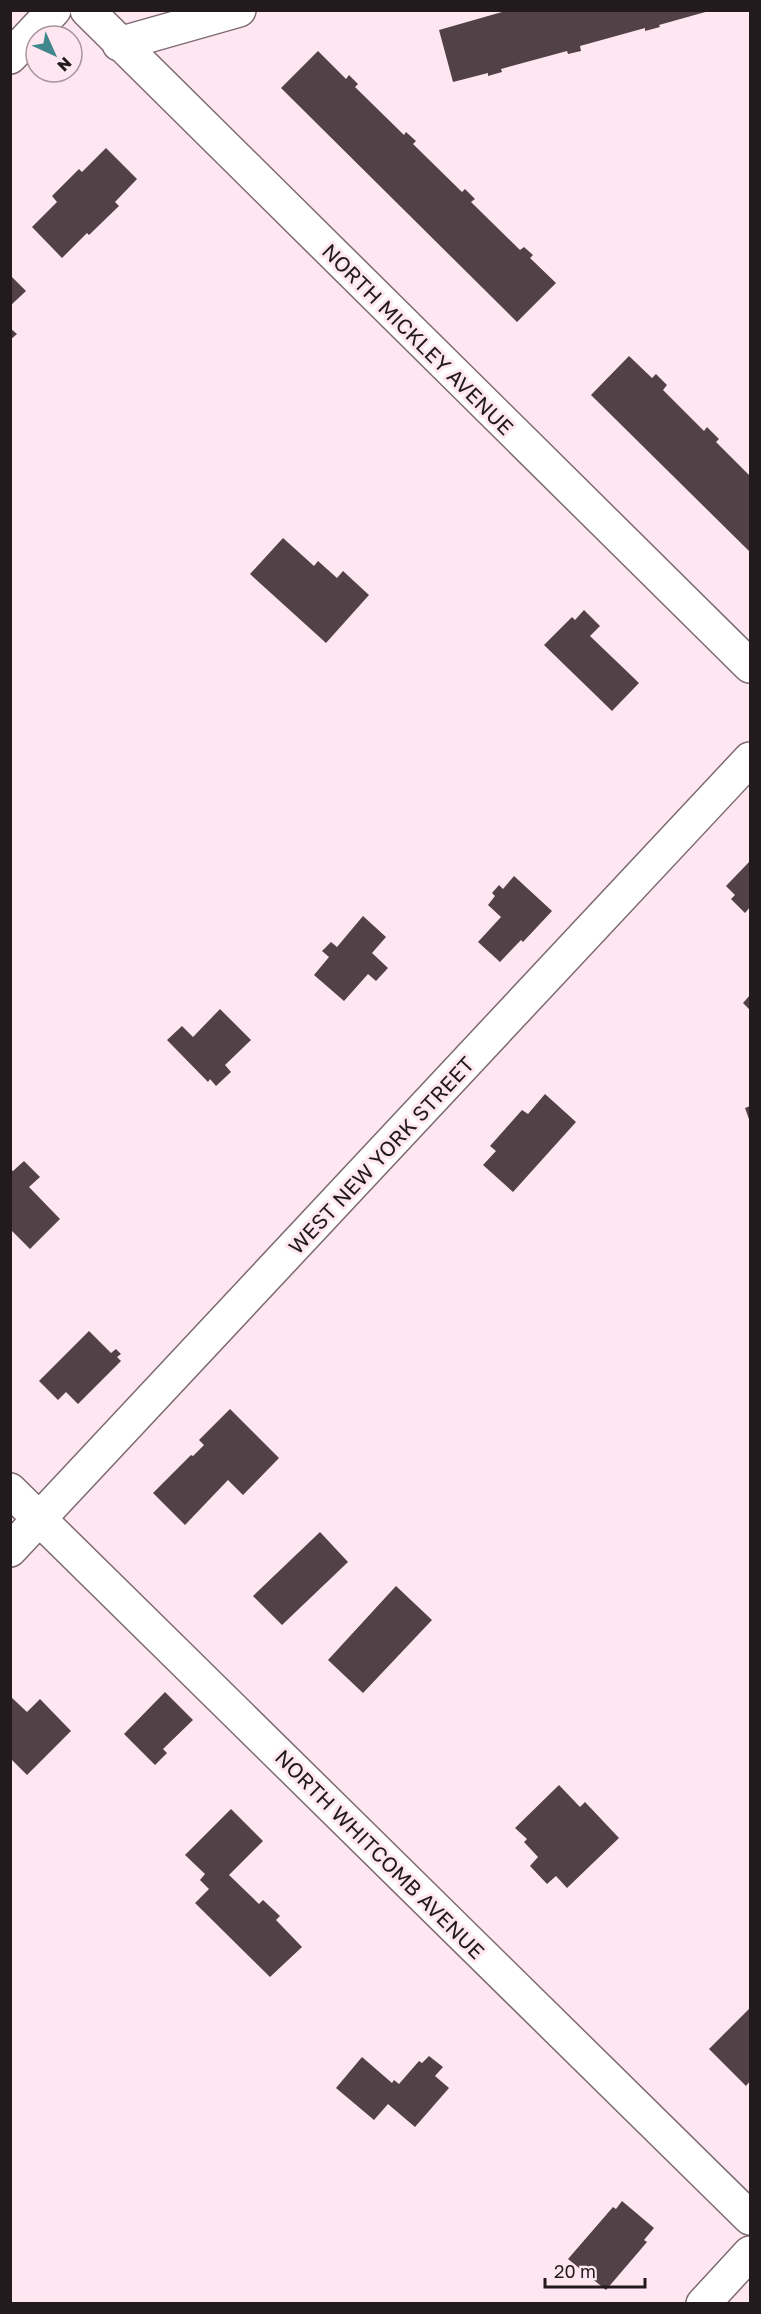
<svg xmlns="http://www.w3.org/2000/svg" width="761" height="2314" font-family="'Golos Text',sans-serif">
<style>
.building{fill:#534148}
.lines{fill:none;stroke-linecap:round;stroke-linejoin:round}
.street-casing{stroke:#7e6a72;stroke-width:36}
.street{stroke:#fff;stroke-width:33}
.labels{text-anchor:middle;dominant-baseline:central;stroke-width:6;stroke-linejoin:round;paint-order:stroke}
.street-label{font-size:21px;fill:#221a1d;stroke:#fee7f0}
</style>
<rect width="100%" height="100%" fill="#fee7f0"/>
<path class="building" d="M509,10H709V11L659,25L660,27L645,31V28L580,46L581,51L568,54L567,51L501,69L502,72L488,76V73L453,82L439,30Z
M318,51L346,79L349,75L358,84L355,87L404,135L406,132L416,141L413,144L462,192L465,189L475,199L471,202L520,250L524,247L533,255L530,258L556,283L517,322L281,88Z
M106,148L137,179L115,202L119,206L89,235L87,233L62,258L32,227L57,202L52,196L79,169L82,172Z
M10,275L26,291L10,306Z
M10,328L17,334L10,340Z
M629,356L652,378L656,374L667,385L663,390L704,431L707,427L719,439L716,442L750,476V552L591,395Z
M283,538L314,566L318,561L337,578L343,571L369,595L326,643L250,574Z
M584,610L600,626L590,636L639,683L612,711L544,645L572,617L575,620Z
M750,861V907L745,913L731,899L735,895L726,886Z
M514,876L552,911L523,942L521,940L500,962L478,942L501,917L488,905L495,896L492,893L499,885L503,889Z
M363,916L386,937L372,953L388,968L376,981L368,974L344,1001L314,975L329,957L322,951L331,942L337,947Z
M750,995V1010L743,1003Z
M220,1009L251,1040L225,1065L231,1072L216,1086L210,1079L208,1082L167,1040L182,1026L193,1037Z
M545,1094L576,1122L513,1192L483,1165L496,1151L490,1146L522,1110L528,1114Z
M750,1106V1122L745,1108Z
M24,1161L40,1177L29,1187L60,1219L30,1249L10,1229V1169L13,1171Z
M89,1331L111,1353L116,1349L121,1354L117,1357L121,1361L78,1404L66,1392L58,1400L39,1381Z
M230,1409L279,1458L243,1495L228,1480L185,1525L153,1493L191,1455L193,1456L204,1445L199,1440Z
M320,1532L348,1562L282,1625L253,1596Z
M396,1586L432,1620L363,1693L328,1660Z
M165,1692L193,1720L163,1749L167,1753L155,1765L124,1734Z
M10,1696L27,1712L40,1699L71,1731L27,1775L10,1758Z
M559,1785L580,1807L585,1802L619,1838L567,1888L556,1876L547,1884L530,1866L538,1857L524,1842L527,1839L515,1828Z
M231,1809L263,1841L229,1875L259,1904L263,1900L280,1916L276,1920L302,1947L270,1977L195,1903L209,1889L200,1880L205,1874L185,1855Z
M750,2008V2081L746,2086L709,2049Z
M429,2056L443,2067L435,2076L449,2088L415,2127L388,2104L374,2120L336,2088L362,2057L392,2083L394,2080L399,2084L419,2061L422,2063Z
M622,2201L654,2228L644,2240L647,2242L606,2290L568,2259L613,2207L616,2209Z"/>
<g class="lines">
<defs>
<path id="street" d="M87,10L750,666
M119,44L239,10
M10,57L54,10
M10,1490L750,2218
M10,1550L750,759
M703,2304L750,2253"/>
</defs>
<use href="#street" class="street-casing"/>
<use href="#street" class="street"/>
</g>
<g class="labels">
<g class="street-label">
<text transform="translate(418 339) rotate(45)">NORTH MICKLEY AVENUE</text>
<text transform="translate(381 1155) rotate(-47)">WEST NEW YORK STREET</text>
<text transform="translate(380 1854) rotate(45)">NORTH WHITCOMB AVENUE</text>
</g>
</g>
<rect width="761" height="2314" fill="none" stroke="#221a1d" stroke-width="24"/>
<g transform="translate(54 54) rotate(135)"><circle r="28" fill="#fee7f0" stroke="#a6959c" stroke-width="1.5"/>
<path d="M0-4.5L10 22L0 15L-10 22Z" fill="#3f878c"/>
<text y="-9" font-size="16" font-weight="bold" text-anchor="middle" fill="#221a1d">N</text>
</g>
<path d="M545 2278v9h100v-9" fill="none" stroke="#221a1d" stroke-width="3"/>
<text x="554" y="2278" font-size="18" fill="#221a1d" stroke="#fee7f0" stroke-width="4.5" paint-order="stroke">20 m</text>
</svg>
